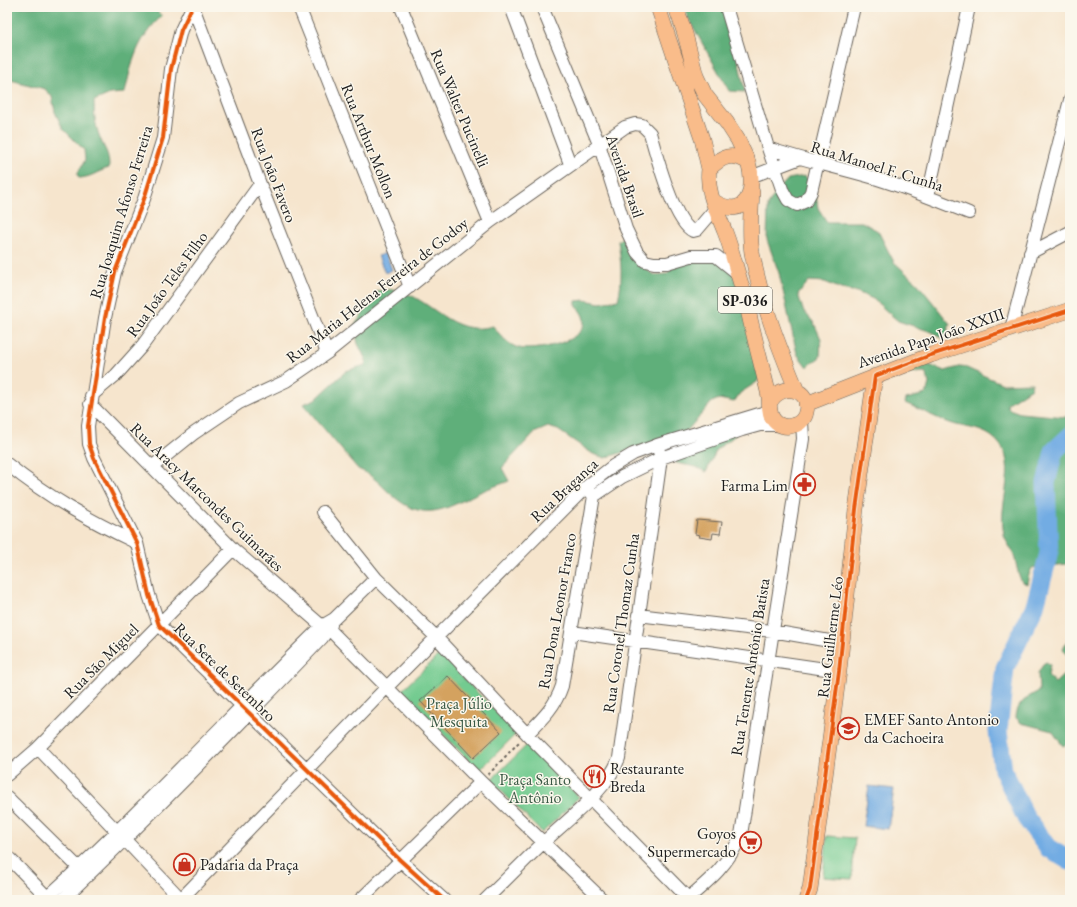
<svg xmlns="http://www.w3.org/2000/svg" width="1077" height="907" font-family="'EB Garamond',serif">
<style>
.green{fill:#73cb90;stroke:#487456}
.forest{fill:#5eaf7a;stroke:#3d664b}
.water{fill:#72ace3;stroke:#476480}
.lines{fill:none;stroke-linecap:round;stroke-linejoin:round}
.river{stroke:#72ace3;stroke-width:19}
.building{fill:#d4a25f}
.minor-casing{stroke:#68625a;stroke-width:14}
.major-casing{stroke:#68625a;stroke-width:16}
.path{stroke:#68625a;stroke-width:2;stroke-dasharray:3 3;stroke-linecap:butt}
.minor{stroke:#fff;stroke-width:12}
.major{stroke:#f9bc8a;stroke-width:15}
.cycleway-casing{stroke:#fbf7ec;stroke-width:6}
.cycleway{stroke:#e8590c;stroke-width:4}
.labels{text-anchor:middle;dominant-baseline:central;stroke-width:3;stroke-linejoin:round;paint-order:stroke}
.shield{fill:#fbf7ec;stroke:#5f5e5a;stroke-width:1}
.shield-label{font-size:15px;font-weight:bold;fill:#1c1c1c}
.street-label{font-size:16px;fill:#1c1c1c;stroke:#fbf7ec}
.poi-label{font-size:16px;fill:#1c1c1c;stroke:#fbf7ec;text-anchor:start}
.park-label{font-size:16px;fill:#3a5945;stroke:#fbf7ec}
</style>
<rect width="100%" height="100%" fill="#fbf7ec"/>
<filter id="ink" filterUnits="userSpaceOnUse"><feTurbulence type="fractalNoise" baseFrequency=".025" numOctaves="2"/><feDisplacementMap in="SourceGraphic" scale="8" xChannelSelector="R" yChannelSelector="G"/><feConvolveMatrix kernelMatrix="1 2 1 2 8 2 1 2 1" color-interpolation-filters="sRGB"/></filter>
<filter id="wash" filterUnits="userSpaceOnUse"><feTurbulence type="fractalNoise" baseFrequency=".012" numOctaves="4" result="noise"/><feDisplacementMap in="SourceGraphic" scale="16" xChannelSelector="R" yChannelSelector="G"/><feGaussianBlur stdDeviation="0.9" result="paint"/><feColorMatrix in="noise" values="0 0 0 0 0 0 0 0 0 0 0 0 0 0 0 0 0 1.4 0 .05"/><feComposite in="paint" operator="in"/></filter>
<g filter="url(#wash)">
<rect width="100%" height="100%" fill="#f6e5cd"/>
<path class="green" d="M440,654L517,733L479,771L401,691Z
M528,744L579,797L542,833L491,780Z
M827,836L855,838L852,879L823,877Z"/>
<path class="forest" d="M7,7H153L162,16C137,39 132,61 125,93L110,94L94,101C94,113 95,124 99,135C104,150 109,150 109,168C98,171 90,178 79,178L77,174L85,160L84,150L63,129L55,112L52,97L45,89L7,79Z
M686,7H727L745,92L729,91L687,16Z
M805,176L815,190L818,208L827,222H862L878,231L894,262L918,284L950,324L944,339L932,332L898,321L873,299L857,292L841,289L825,282L809,281L798,294L803,310L814,323L821,339L820,357L807,367L797,354L779,273L767,240L768,205L777,191L788,179Z
M621,238L626,240L647,270L654,275L667,274L674,265L679,263L717,260L732,271L765,369L757,382L740,393L734,402L719,399L712,402L686,432L687,438L699,441L737,434L717,449L706,472L696,467L676,463L666,443L661,440L605,458L593,454L558,430L548,427L534,433L502,468L509,481C499,485 489,488 480,492C451,506 428,523 398,500C383,489 376,476 358,469L303,404L316,399L346,371L365,365L366,360L358,344L354,326L374,298L377,291C383,290 390,289 396,290C432,298 451,338 493,326C500,335 508,345 519,348C534,352 586,342 584,321C584,315 579,310 576,305V301L585,300L600,303L618,300C623,280 621,261 618,241Z
M918,361L945,371L962,366L1003,384L1032,383L1031,388L1007,404L1009,409L1020,413L1067,417L1070,415V567L1067,564C1061,565 1033,567 1032,568C1029,572 1028,579 1027,584L1022,582C1017,573 1017,565 1014,556C1012,548 1005,542 1004,534C996,502 1024,459 991,436C978,427 964,428 950,423C935,418 920,409 905,403L906,399L926,394L929,383L925,372L904,374L900,371Z
M1070,641V661L1063,648L1067,643Z
M1047,662L1050,665L1048,675L1055,683L1069,670L1070,666V743L1063,746L1052,731L1021,723L1016,718C1016,704 1027,697 1039,691L1038,673L1044,663Z"/>
<path class="water" d="M386,253L392,270L385,273L378,256Z
M869,786L894,789L888,829L863,826Z"/>
<g class="lines">
<path class="river" d="M1070,436L1054,451L1046,483L1049,553L1035,606L1005,668L998,731L1003,770L1026,818L1048,848L1070,861"/>
</g>
<g id="blocks">
<path class="building" d="M697,520L722,522L720,534L713,533L712,539L699,537L700,535L695,534Z
M448,676L501,732L473,758L420,701Z"/>
</g>
</g>
<g filter="url(#ink)">
<use href="#blocks" fill-opacity="0" stroke="#68625a" stroke-width="1"/>
<g class="lines">
<defs>
<path id="minor" d="M192,7L181,30L171,69L163,138L144,199L115,272L105,318L88,426L89,444L94,458L137,543L149,595L159,625L400,860L444,900
M193,7L260,184L327,353
M299,7L410,287
M401,7L490,222
M511,7L570,164
M542,7L599,144L626,229L637,252L645,261L654,263H667L691,256H716L736,272
M726,7L768,148L782,189L788,200L797,205L806,201L811,192L854,7
M768,148C802,160 837,167 871,177C905,187 937,200 969,213
M753,176L798,159
M928,196L969,7
M1030,253L1070,232
M1011,329L1070,100
M91,396L116,375L142,346L260,184
M90,404L233,549L322,626L329,629L481,782L603,900
M7,464C49,498 89,520 137,543
M152,467L193,434L239,403L286,381L327,353L490,222L625,127L635,124L642,125L650,133C656,154 674,223 693,231L697,230L715,209
M594,496L622,477L661,458L742,430L760,425H780
M323,512L376,578L437,638L527,734L690,900
M638,615L772,631L841,643
M572,632L839,671
M527,734C542,719 555,707 562,686L594,496L586,487
M38,748L182,900
M7,775L38,748L233,549
M7,797L78,867
M7,856L50,900
M44,900C140,813 229,717 322,626L334,619L376,578
M62,900C151,816 237,727 322,638L331,625
M180,900L387,687L586,487L613,466L633,454L657,445L769,411
M360,900L481,782
M485,900C505,881 524,861 544,842C568,819 608,790 619,758L661,458L657,445
M686,900C711,879 728,865 741,835L803,439L802,421"/>
<path id="major" d="M658,7L702,139L709,169
M676,7L685,34L696,76L705,95L727,123L738,140L748,162
M752,192C751,212 749,233 752,253C761,301 779,347 797,391
M713,201C747,222 757,190 748,162C732,152 722,156 709,169C706,192 717,211 725,232C732,250 736,269 742,287C747,301 749,317 753,331C758,353 764,374 769,396C770,404 768,412 773,419C777,426 787,428 794,425C800,424 805,418 806,412C812,389 782,381 770,402
M806,404L931,355L1070,310
M806,900L810,889L839,671L856,509L875,376"/>
</defs>
<use href="#minor" class="minor-casing"/>
<use href="#major" class="major-casing"/>
<path class="path" d="M488,775L519,742"/>
<use href="#minor" class="minor"/>
<use href="#major" class="major"/>
<defs>
<path id="cycleway" d="M192,7L181,30L171,69L163,138L144,199L115,272L105,318L88,426L89,444L94,458L137,543L149,595L159,625L400,860L444,900
M806,900L810,889L839,671L856,509L875,376L931,355L1070,310"/>
</defs>
<use href="#cycleway" class="cycleway-casing"/>
<use href="#cycleway" class="cycleway"/>
</g>
</g>
<defs>
<symbol id="pharmacy-ring" viewBox="-11 -11 22 22"><circle r="9.5" fill="#fbf7ec" stroke="#c8321e" stroke-width="1.5"/><path d="M-2-6h4v4h4v4h-4v4h-4v-4h-4v-4h4Z" fill="#c8321e"/></symbol>
<symbol id="school-ring" viewBox="-11 -11 22 22"><circle r="9.5" fill="#fbf7ec" stroke="#c8321e" stroke-width="1.5"/><path d="M0-5L7-2L0 1L-7-2ZM-4 1L0 2.5L4 1V4Q0 6-4 4Z" fill="#c8321e"/></symbol>
<symbol id="restaurant-ring" viewBox="-11 -11 22 22"><circle r="9.5" fill="#fbf7ec" stroke="#c8321e" stroke-width="1.5"/><path d="M-5-6h1v4h1v-4h1v4h1v-4h1v5L-1.5 .5V6h-2V.5L-5-1ZM5-6V6H3V1.5H1.5Q1.5-4 5-6Z" fill="#c8321e"/></symbol>
<symbol id="supermarket-ring" viewBox="-11 -11 22 22"><circle r="9.5" fill="#fbf7ec" stroke="#c8321e" stroke-width="1.5"/><path d="M-6-5.5h2.5l.6 2H6L4.5 2H-2.5L-4.4-4H-6ZM-1.5 3.2a1.3 1.3 0 1 0 .1 0ZM3 3.2a1.3 1.3 0 1 0 .1 0Z" fill="#c8321e"/></symbol>
<symbol id="shop-ring" viewBox="-11 -11 22 22"><circle r="9.5" fill="#fbf7ec" stroke="#c8321e" stroke-width="1.5"/><path d="M-5-2.5h2.3a2.7 3.5 0 0 1 5.4 0H5L5.5 6h-11ZM-1.5-2.5h3a1.5 2.3 0 0 0-3 0Z" fill="#c8321e"/></symbol>
</defs>
<g fill-rule="evenodd">
<use href="#pharmacy-ring" x="792" y="472" width="25" height="25"/>
<use href="#school-ring" x="836" y="716" width="25" height="25"/>
<use href="#restaurant-ring" x="582" y="764" width="25" height="25"/>
<use href="#supermarket-ring" x="738" y="830" width="25" height="25"/>
<use href="#shop-ring" x="172" y="852" width="25" height="25"/>
</g>
<g class="labels">
<rect class="shield" x="718" y="287" width="54" height="26" rx="3"/>
<g class="shield-label">
<text x="745" y="300">SP-036</text>
</g>
<g class="street-label">
<text transform="translate(460 108) rotate(67)">Rua Walter Pucinelli</text>
<text transform="translate(369 141) rotate(68)">Rua Arthur Mollon</text>
<text transform="translate(877 166) rotate(17)">Rua Manoel F. Cunha</text>
<text transform="translate(274 175) rotate(69)">Rua João Favero</text>
<text transform="translate(625 176) rotate(71)">Avenida Brasil</text>
<text transform="translate(121 212) rotate(-73)">Rua Joaquim Afonso Ferreira</text>
<text transform="translate(167 284) rotate(-54)">Rua João Teles Filho</text>
<text transform="translate(377 290) rotate(-38)">Rua Maria Helena Ferreira de Godoy</text>
<text transform="translate(931 338) rotate(-19)">Avenida Papa João XXIII</text>
<text transform="translate(564 490) rotate(-43)">Rua Bragança</text>
<text transform="translate(207 497) rotate(44)">Rua Aracy Marcondes Guimarães</text>
<text transform="translate(557 611) rotate(-80)">Rua Dona Leonor Franco</text>
<text transform="translate(621 623) rotate(-82)">Rua Coronel Thomaz Cunha</text>
<text transform="translate(830 637) rotate(-83)">Rua Guilherme Léo</text>
<text transform="translate(101 661) rotate(-45)">Rua São Miguel</text>
<text transform="translate(750 667) rotate(-81)">Rua Tenente Antônio Batista</text>
<text transform="translate(225 672) rotate(44)">Rua Sete de Setembro</text>
</g>
<g class="poi-label">
<text x="788" y="485" text-anchor="end">Farma Lim</text>
<text x="864" y="719">EMEF Santo Antonio<tspan x="864" dy="18">da Cachoeira</tspan></text>
<text x="610" y="768">Restaurante<tspan x="610" dy="18">Breda</tspan></text>
<text x="736" y="833" text-anchor="end">Goyos<tspan x="736" dy="18">Supermercado</tspan></text>
<text x="200" y="864">Padaria da Praça</text>
</g>
<g class="park-label">
<text x="459" y="703">Praça Júlio<tspan x="459" dy="18">Mesquita</tspan></text>
<text x="535" y="779">Praça Santo<tspan x="535" dy="18">Antônio</tspan></text>
</g>
</g>
<rect width="1077" height="907" fill="none" stroke="#fbf7ec" stroke-width="24"/>
</svg>
